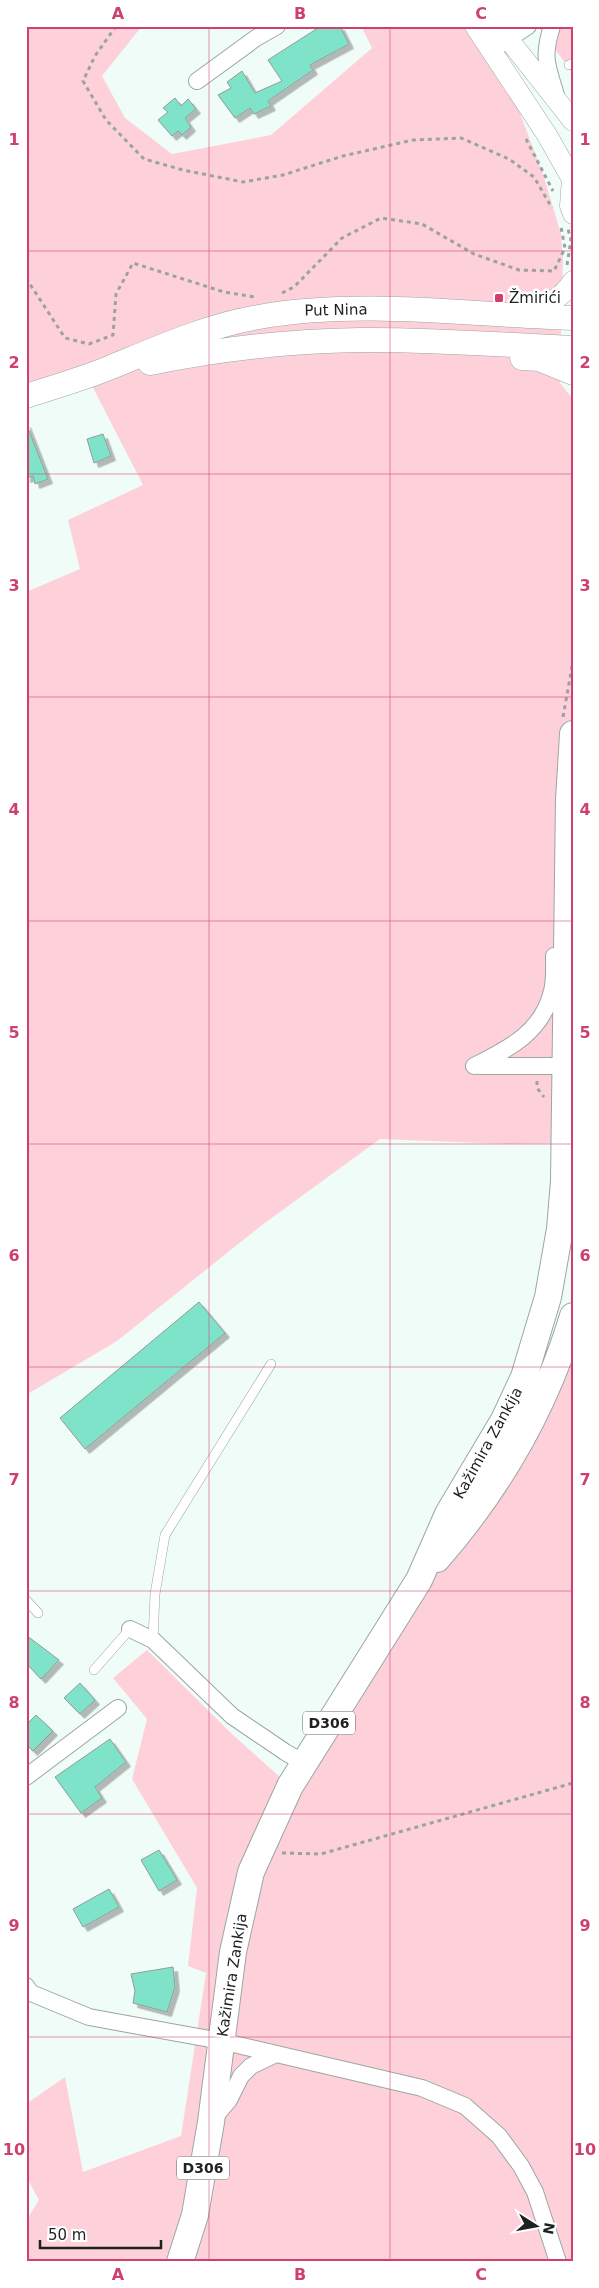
<svg xmlns="http://www.w3.org/2000/svg" width="599" height="2288" font-family="'DejaVu Sans',sans-serif">
<style>
.green{fill:#fed1da}
.building{fill:#7fe3ca;stroke:#919c99;filter:url(#shadow)}
.lines{fill:none;stroke-linecap:round;stroke-linejoin:round}
.service-casing{stroke:#9ba6a3;stroke-width:10}
.minor-casing{stroke:#9ba6a3;stroke-width:18}
.tertiary-casing{stroke:#9ba6a3;stroke-width:21}
.secondary-casing{stroke:#9ba6a3;stroke-width:25}
.primary-casing{stroke:#9ba6a3;stroke-width:28}
.path{stroke:#9aa3a0;stroke-width:3;stroke-dasharray:4 4;stroke-linecap:butt}
.service{stroke:#fff;stroke-width:9}
.minor{stroke:#fff;stroke-width:16}
.tertiary{stroke:#fff;stroke-width:20}
.secondary{stroke:#fff;stroke-width:24}
.primary{stroke:#fff;stroke-width:26}
.grid{fill:none;stroke:#ce416e;stroke-width:1;stroke-opacity:0.55}
.poi-dot{fill:#ce416e;stroke:#fff;stroke-width:2}
.labels{text-anchor:middle;dominant-baseline:central;stroke-width:5;stroke-linejoin:round;paint-order:stroke}
.shield{fill:#fff;stroke:#616463;stroke-width:1}
.shield-label{font-size:14px;font-weight:bold;fill:#1d2120}
.poi-label{font-size:15px;fill:#1d2120;stroke:#fff;text-anchor:start}
.street-label{font-size:15px;fill:#1d2120;stroke:#fff}
.neatline{fill:none;stroke:#ce416e;stroke-width:2}
.grid-label{font-size:16px;text-anchor:middle;font-weight:bold;fill:#ce416e}
</style>
<defs>
<filter id="shadow"><feDropShadow dx="4.5" dy="4.5" stdDeviation="0" flood-color="#0004"/></filter>
</defs>
<rect width="100%" height="100%" fill="#f0fcf8"/>
<path class="green" d="M26,26H142L102,76L125,118L172,154L271,135L372,48L361,26H501L491,37L543,174L561,234L563,260L560,383L573,399V667L571,677H573V1143L507,1144L380,1139L262,1225L117,1341L26,1395V592L80,569L68,520L143,485L87,376L26,396Z
M538,26H573V74Z
M573,1316V2262H26V2221L39,2200L26,2176V2104L65,2077L83,2172L181,2136L206,1973L188,1966L197,1888L132,1779L147,1719L113,1678L147,1650L233,1735L290,1786Z"/>
<path class="building" d="M321,26H340L349,44L310,65L313,70L268,101L271,106L254,114L250,108L235,118L218,95L231,88L227,82L242,71L255,93L282,81L268,60Z
M175,98L181,106L188,99L196,109L185,118L191,127L182,135L178,131L172,136L158,120L168,112L163,108Z
M26,423L48,479L35,484L33,476L26,478Z
M103,434L111,456L94,463L87,439Z
M199,1302L225,1333L85,1449L60,1418Z
M26,1635L59,1660L41,1679L26,1663Z
M80,1683L95,1700L80,1714L64,1698Z
M36,1715L53,1731L33,1751L26,1744V1725Z
M110,1739L126,1762L95,1787L102,1798L81,1813L55,1777Z
M159,1850L177,1880L159,1891L141,1860Z
M109,1889L119,1907L83,1927L73,1909Z
M173,1967L175,1987L167,2012L133,2003L135,1991L131,1974Z"/>
<g class="lines">
<defs>
<path id="service" d="M569,65L573,63
M26,1600L38,1613
M153,1640L155,1594L165,1535L271,1364
M94,1670L130,1629"/>
<path id="minor" d="M552,26C542,58 547,65 556,95
M498,46L528,26
M197,81L256,38L277,26
M474,1066C508,1049 542,1033 552,991C555,980 554,968 554,956
M479,1066H573
M130,1629L153,1640L232,1716L285,1752L304,1763
M26,1777L118,1708
M26,1986L31,1993L89,2017L221,2041L422,2088L465,2106L499,2136L521,2166L535,2192L558,2262
M212,2120L229,2100L241,2076L251,2066L276,2054"/>
<path id="tertiary" d="M475,26L547,135L573,181
M498,26L573,121
M572,178L570,206L573,214
M524,316C543,307 562,299 573,281"/>
<path id="secondary" d="M522,358L539,359L573,373
M150,363C218,349 290,341 360,340C431,339 502,345 573,348
M26,396C54,387 82,379 109,368C158,348 206,326 259,317C359,299 471,315 573,318"/>
<path id="primary" d="M437,1559C499,1488 546,1406 573,1316
M180,2262L195,2215L211,2122L233,1952L251,1872L290,1786L419,1580L448,1514L504,1420L524,1377L548,1297L560,1229L564,1181L569,800L573,734"/>
</defs>
<use href="#service" class="service-casing"/>
<use href="#minor" class="minor-casing"/>
<use href="#tertiary" class="tertiary-casing"/>
<use href="#secondary" class="secondary-casing"/>
<use href="#primary" class="primary-casing"/>
<path class="path" d="M116,26L95,56L83,81L106,120L144,159L183,170L243,182L283,175L343,156L413,140L461,138L509,159L534,177L552,208
M526,139L553,191
M567,265L571,240L568,229
M26,278L65,338L89,344L113,335L116,294L133,263L224,292L255,297
M282,293L294,287L342,238L381,218L422,224L474,254L519,270L554,271L565,248L561,227
M563,717L573,661
M537,1081V1088L544,1097
M282,1853L321,1854L573,1783"/>
<use href="#service" class="service"/>
<use href="#minor" class="minor"/>
<use href="#tertiary" class="tertiary"/>
<use href="#secondary" class="secondary"/>
<use href="#primary" class="primary"/>
</g>
<path class="grid" d="M209,26V2262M390,26V2262M26,251H573M26,474H573M26,697H573M26,921H573M26,1144H573M26,1367H573M26,1591H573M26,1814H573M26,2037H573"/>
<rect class="poi-dot" x="494" y="293" width="10" height="10" rx="2.5"/>
<g class="labels">
<g class="shield">
<rect x="303" y="1711.5" width="52" height="23" rx="4"/>
<rect x="177" y="2156.5" width="52" height="23" rx="4"/>
</g>
<g class="shield-label">
<text x="329" y="1723">D306</text>
<text x="203" y="2168">D306</text>
</g>
<g class="poi-label">
<text x="509" y="298">Žmirići</text>
</g>
<g class="street-label">
<text transform="translate(336 310) rotate(-1)">Put Nina</text>
<text transform="translate(488 1443) rotate(-61)">Kažimira Zankija</text>
<text transform="translate(232 1975) rotate(-81)">Kažimira Zankija</text>
</g>
</g>
<rect width="599" height="2288" fill="none" stroke="#ffffff" stroke-width="55"/>
<g transform="translate(536 2226) rotate(101)" stroke="#ffffff" stroke-width="4" paint-order="stroke">
<path d="M0-4L9 19L0 12L-9 19Z" fill="#1d2120"/>
<text y="-8" font-size="14" font-weight="bold" text-anchor="middle" fill="#1d2120">N</text>
</g>
<path d="M40 2240v8h121v-8" fill="none" stroke="#1d2120" stroke-width="2.5"/>
<text x="48" y="2240" font-size="15" fill="#1d2120" stroke="#ffffff" stroke-width="4" paint-order="stroke">50 m</text>
<rect x="28" y="28" width="544" height="2232" class="neatline"/>
<g class="grid-label">
<text x="118" y="19">A</text>
<text x="300" y="19">B</text>
<text x="481" y="19">C</text>
<text x="14" y="145">1</text>
<text x="585" y="145">1</text>
<text x="14" y="368">2</text>
<text x="585" y="368">2</text>
<text x="14" y="591">3</text>
<text x="585" y="591">3</text>
<text x="14" y="815">4</text>
<text x="585" y="815">4</text>
<text x="14" y="1038">5</text>
<text x="585" y="1038">5</text>
<text x="14" y="1261">6</text>
<text x="585" y="1261">6</text>
<text x="14" y="1485">7</text>
<text x="585" y="1485">7</text>
<text x="14" y="1708">8</text>
<text x="585" y="1708">8</text>
<text x="14" y="1931">9</text>
<text x="585" y="1931">9</text>
<text x="14" y="2155">10</text>
<text x="585" y="2155">10</text>
<text x="118" y="2280">A</text>
<text x="300" y="2280">B</text>
<text x="481" y="2280">C</text>
</g>
</svg>
